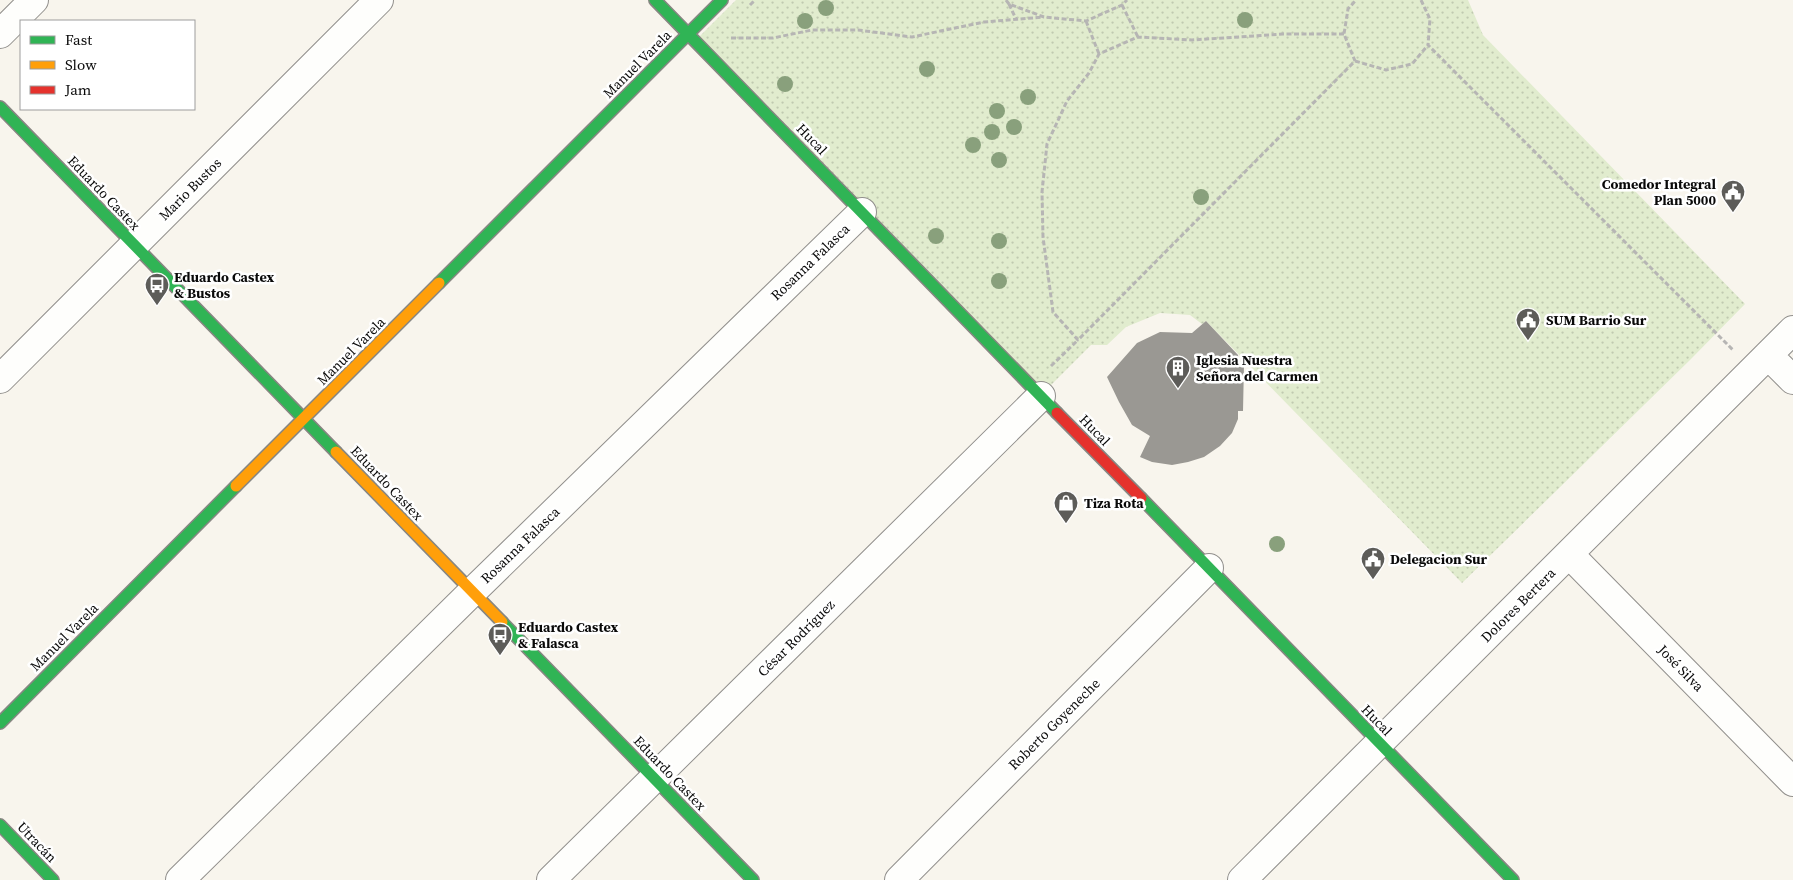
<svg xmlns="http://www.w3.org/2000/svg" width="1793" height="880" font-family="'Source Serif 4',serif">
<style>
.park{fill:url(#park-dots)}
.building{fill:#9a9893}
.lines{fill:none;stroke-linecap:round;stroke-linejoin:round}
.street-casing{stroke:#918f8c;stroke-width:30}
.fast-casing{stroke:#878682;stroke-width:14}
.slow-casing{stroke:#878682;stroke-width:14}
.jam-casing{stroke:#878682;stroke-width:14}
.path{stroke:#b6b5b4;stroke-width:3;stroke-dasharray:5 2.5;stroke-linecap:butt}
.street{stroke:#fefefc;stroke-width:28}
.fast{stroke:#30b455;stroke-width:11}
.slow{stroke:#ff9f0a;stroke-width:11}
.jam{stroke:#e5322d;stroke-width:11}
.tree{fill:#89a07c}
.labels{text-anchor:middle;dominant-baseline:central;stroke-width:5;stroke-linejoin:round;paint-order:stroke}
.street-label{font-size:14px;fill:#090909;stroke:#fff}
.poi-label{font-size:14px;font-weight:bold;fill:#090909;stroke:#fff;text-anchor:start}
</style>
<defs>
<pattern id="park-dots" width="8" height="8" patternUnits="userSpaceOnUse" patternTransform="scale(1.25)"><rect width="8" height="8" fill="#e1ecce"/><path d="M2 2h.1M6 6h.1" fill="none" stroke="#c0c9b0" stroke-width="1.8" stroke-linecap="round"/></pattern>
</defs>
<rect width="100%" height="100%" fill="#f8f5ed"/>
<path class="park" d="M736,0H1468L1483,35L1745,304L1690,360L1462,583L1206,321L1202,324L1190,315L1160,313L1126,327L1107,345H1091L1044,392L697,39Z"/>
<path class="building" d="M1206,321L1238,355L1239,364H1244L1243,411H1238V419L1232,433L1220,446L1204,457L1188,462L1172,465L1152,462L1140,457L1150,436L1132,425L1119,402L1107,377L1137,343L1160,332L1192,333Z"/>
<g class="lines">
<defs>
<path id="street" d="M0,34L34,0
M1768,355L1793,380
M0,379L379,0
M1569,554L1793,782
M180,880L472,592L862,212
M551,880L1041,396
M899,880L1209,568
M1242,880L1793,330"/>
<path id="fast" d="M655,0L1057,413
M0,107L336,452
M439,283L722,0
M1141,498L1513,880
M502,622L753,880
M0,723L236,486
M0,825L53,880"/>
<path id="slow" d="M336,452L502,622
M236,486L439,283"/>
<path id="jam" d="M1057,413L1141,498"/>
</defs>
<use href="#street" class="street-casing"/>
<use href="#fast" class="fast-casing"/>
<use href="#slow" class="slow-casing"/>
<use href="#jam" class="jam-casing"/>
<path class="path" d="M1006,0L1009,4L1044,17L1086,21L1122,5L1127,0
M1421,0L1430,19L1428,45L1734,351
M1009,4L1016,19
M750,5L755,0
M1122,5L1138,37
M1086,21L1099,54
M1344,34H1283L1192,40L1138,37L1099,54L1089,73L1067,101L1047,144L1042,192L1043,237L1053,312L1078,340L1355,61L1344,34L1348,9L1356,0
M731,38H773L812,30H858L912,37L984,22L1044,17
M1355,61L1386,70L1412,64L1428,45
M1051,366L1078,340"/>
<use href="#street" class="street"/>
<use href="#fast" class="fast"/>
<use href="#slow" class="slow"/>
<use href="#jam" class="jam"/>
</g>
<g class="tree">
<circle cx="826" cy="8" r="8"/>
<circle cx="1245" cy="20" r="8"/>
<circle cx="805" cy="21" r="8"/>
<circle cx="927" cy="69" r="8"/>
<circle cx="785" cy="84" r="8"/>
<circle cx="1028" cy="97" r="8"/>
<circle cx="997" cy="111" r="8"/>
<circle cx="1014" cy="127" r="8"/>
<circle cx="992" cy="132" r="8"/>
<circle cx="973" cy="145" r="8"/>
<circle cx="999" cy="160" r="8"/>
<circle cx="1201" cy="197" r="8"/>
<circle cx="936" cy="236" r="8"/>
<circle cx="999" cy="241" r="8"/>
<circle cx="999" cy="281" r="8"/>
<circle cx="1277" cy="544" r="8"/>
</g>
<defs>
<symbol id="civic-pin" viewBox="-11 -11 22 30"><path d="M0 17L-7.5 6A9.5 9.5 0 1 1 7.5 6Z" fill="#5d5c59" stroke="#fff"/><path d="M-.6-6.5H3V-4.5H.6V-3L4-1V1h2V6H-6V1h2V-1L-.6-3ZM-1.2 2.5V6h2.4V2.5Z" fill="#fff"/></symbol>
<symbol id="bus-pin" viewBox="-11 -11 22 30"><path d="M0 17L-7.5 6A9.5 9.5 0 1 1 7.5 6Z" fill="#5d5c59" stroke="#fff"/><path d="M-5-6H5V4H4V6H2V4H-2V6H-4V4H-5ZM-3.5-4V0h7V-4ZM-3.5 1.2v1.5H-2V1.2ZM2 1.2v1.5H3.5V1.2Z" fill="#fff"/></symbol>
<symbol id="building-pin" viewBox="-11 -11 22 30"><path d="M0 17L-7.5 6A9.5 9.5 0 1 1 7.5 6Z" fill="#5d5c59" stroke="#fff"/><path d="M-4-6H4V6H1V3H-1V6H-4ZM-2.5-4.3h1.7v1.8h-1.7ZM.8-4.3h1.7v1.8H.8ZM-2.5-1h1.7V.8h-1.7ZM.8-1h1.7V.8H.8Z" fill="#fff"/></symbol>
<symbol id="shop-pin" viewBox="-11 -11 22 30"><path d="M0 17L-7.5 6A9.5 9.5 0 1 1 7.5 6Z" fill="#5d5c59" stroke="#fff"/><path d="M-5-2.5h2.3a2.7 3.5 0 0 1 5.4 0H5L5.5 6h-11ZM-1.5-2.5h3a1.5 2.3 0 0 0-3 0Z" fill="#fff"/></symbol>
</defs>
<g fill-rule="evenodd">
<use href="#civic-pin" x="1719" y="178" width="28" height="38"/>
<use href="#bus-pin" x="143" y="271" width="28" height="38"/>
<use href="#civic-pin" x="1514" y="306" width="28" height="38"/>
<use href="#building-pin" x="1164" y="354" width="28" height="38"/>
<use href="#shop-pin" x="1052" y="489" width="28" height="38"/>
<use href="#civic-pin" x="1359" y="545" width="28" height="38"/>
<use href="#bus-pin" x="486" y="621" width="28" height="38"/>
</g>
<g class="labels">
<g class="street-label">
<text transform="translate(637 64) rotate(-45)">Manuel Varela</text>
<text transform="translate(812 139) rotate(46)">Hucal</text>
<text transform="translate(190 189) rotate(-45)">Mario Bustos</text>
<text transform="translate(104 193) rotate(46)">Eduardo Castex</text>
<text transform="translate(810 262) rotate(-44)">Rosanna Falasca</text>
<text transform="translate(351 351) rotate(-45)">Manuel Varela</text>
<text transform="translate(1095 430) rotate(46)">Hucal</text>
<text transform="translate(387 483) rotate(46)">Eduardo Castex</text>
<text transform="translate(520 545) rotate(-44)">Rosanna Falasca</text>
<text transform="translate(1518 605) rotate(-45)">Dolores Bertera</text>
<text transform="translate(64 637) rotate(-45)">Manuel Varela</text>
<text transform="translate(796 638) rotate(-45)">César Rodríguez</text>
<text transform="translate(1681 668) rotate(46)">José Silva</text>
<text transform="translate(1377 720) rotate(46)">Hucal</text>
<text transform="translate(1054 724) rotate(-45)">Roberto Goyeneche</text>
<text transform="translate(670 773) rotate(46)">Eduardo Castex</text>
<text transform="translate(37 842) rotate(46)">Utracán</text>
</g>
<g class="poi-label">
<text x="1716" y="184" text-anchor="end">Comedor Integral<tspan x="1716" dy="16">Plan 5000</tspan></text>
<text x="174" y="277">Eduardo Castex<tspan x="174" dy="16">&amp; Bustos</tspan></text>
<text x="1546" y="320">SUM Barrio Sur</text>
<text x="1196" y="360">Iglesia Nuestra<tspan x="1196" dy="16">Señora del Carmen</tspan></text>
<text x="1084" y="503">Tiza Rota</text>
<text x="1390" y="559">Delegacion Sur</text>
<text x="518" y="627">Eduardo Castex<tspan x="518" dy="16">&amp; Falasca</tspan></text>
</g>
</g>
<rect x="20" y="20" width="175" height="90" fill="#ffffff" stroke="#9d9d9d"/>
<rect x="30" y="36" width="25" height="8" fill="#30b455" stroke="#9d9d9d"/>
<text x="65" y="45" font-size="15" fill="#090909">Fast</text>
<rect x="30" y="61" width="25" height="8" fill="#ff9f0a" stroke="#9d9d9d"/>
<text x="65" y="70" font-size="15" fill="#090909">Slow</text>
<rect x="30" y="86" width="25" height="8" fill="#e5322d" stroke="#9d9d9d"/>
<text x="65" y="95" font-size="15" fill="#090909">Jam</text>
</svg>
